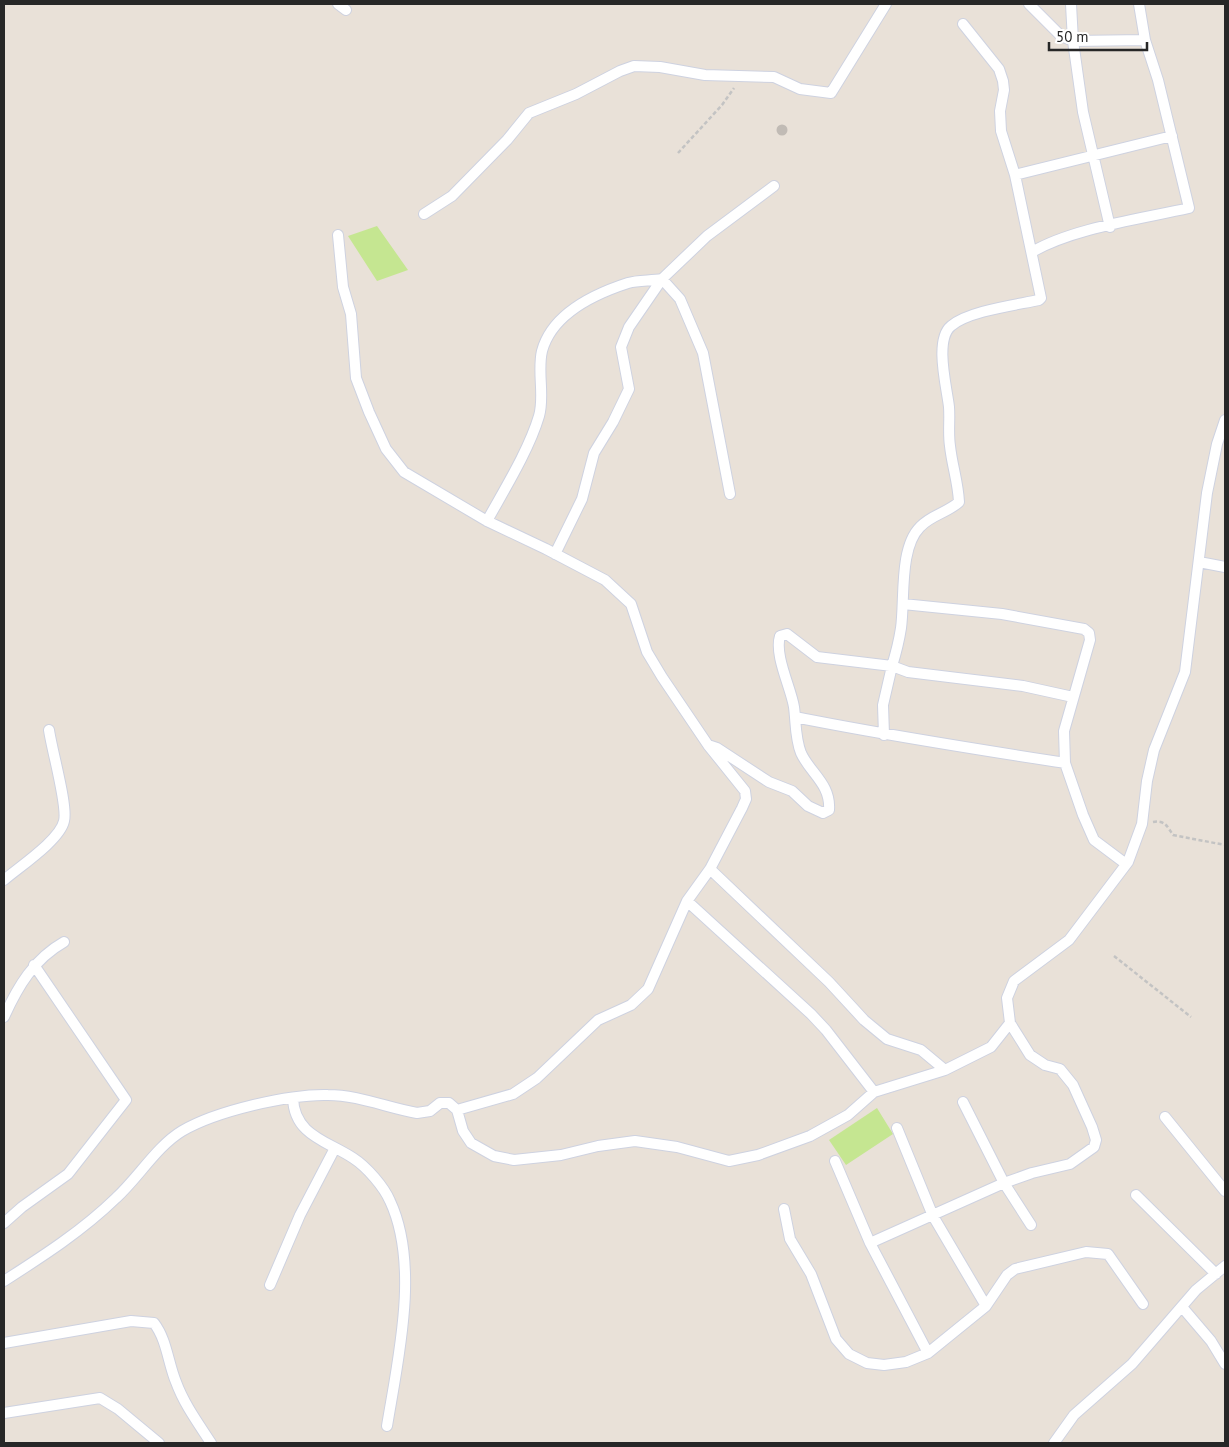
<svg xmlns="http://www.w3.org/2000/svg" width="1229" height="1447" font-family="'PT Sans',sans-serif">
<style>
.pitch{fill:#c5e691}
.building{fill:#c1bbb5}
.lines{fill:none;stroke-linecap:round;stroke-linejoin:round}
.street-casing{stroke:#ced2e0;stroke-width:12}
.path{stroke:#c3c3c3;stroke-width:2.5;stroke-dasharray:4 2.5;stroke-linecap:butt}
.street{stroke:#fff;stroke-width:10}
</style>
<rect width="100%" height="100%" fill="#e9e1d8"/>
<path class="pitch" d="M377,226L408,270L377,281L348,236Z
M877,1108L893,1134L846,1165L829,1140Z"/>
<path class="building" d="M776.5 130a5.5 5.5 0 1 1 11 0a5.5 5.5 0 1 1-11 0Z"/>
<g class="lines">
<defs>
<path id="street" d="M338,4L346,10
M1029,4L1061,36L1073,41L1145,40
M1071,4L1073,41L1083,112L1110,227
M1015,175L1172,136
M424,214L452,196L507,140L529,113L576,94L620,71L634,66L660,67L705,75L774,77L800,89L831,93L886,4
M338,235L343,287L351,314L356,378L369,412L386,449L404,472L487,521L546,549L605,580L631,604L647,652L662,677L708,745L745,791L746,799L742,808L710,869L687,901L648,989L631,1005L598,1020L537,1078L513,1094L457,1110
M1032,252C1073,228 1141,219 1189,208L1158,80L1145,40L1139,4
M487,521C504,490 529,450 539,416C545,396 537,372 542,351C552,314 594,294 628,283C638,280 651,281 662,279L680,299L703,353L730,494
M555,554L582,499L594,453L613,422L629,389L621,347L629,327L662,279L707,236L774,186
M1199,562L1225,567
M903,604L1002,614L1084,629L1089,633L1090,640L1064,731L1065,763L1083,815L1094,840L1126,864
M795,717C884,735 975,749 1065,763
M884,735L883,705L892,666L908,672L1023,686L1073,697
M708,745L717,748L769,782L792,791L808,806L823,813L829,810C831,784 810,773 801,753C795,738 796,722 794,707C791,688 774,655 780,636L787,634L817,657L892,666C896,653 899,641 901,628C905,599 899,548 920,527C931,515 947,513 959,502C958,482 952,465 950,446C948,433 950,420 949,407C947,388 934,340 951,326C968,311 1016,305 1039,300L1041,298L1015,175L1001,131L1000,111L1004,90L1003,81L999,69L963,24
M710,869L829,982L864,1020L887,1039L921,1050L945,1070
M4,880C19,867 60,840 64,821C68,806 52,751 49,730
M687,901L811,1014L826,1030L874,1092
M4,1017C18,986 34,959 64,942
M293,1098C294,1135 327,1141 353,1158C367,1167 384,1187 390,1201C420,1265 398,1359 387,1426
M963,1102L1004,1183L1031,1225
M1165,1117L1225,1191
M897,1128L933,1216L986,1306
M835,1161L870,1243L928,1353
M1136,1195L1216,1274
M784,1209L790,1239L811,1274L836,1339L849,1354L867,1363L884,1365L906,1362L928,1353L986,1306L1007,1275L1015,1269L1086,1252L1108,1254L1143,1304
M4,1223L22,1207L68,1174L126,1100L34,965
M870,1243L1004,1183L1032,1173L1070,1164L1094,1147L1096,1140L1092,1127L1073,1085L1060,1069L1045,1065L1030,1055L1010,1023
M4,1281C43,1256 82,1231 116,1198C138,1178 157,1146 182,1131C216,1111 289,1094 328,1095C358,1095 388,1108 417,1113L430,1111L440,1103H449L457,1110L463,1131L471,1143L494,1156L514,1160L561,1155L598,1146L635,1141L677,1147L729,1161L758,1155L810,1136L848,1115L874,1092L945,1070L991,1047L1010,1023L1007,998L1014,981L1069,940L1128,862L1142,824L1147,781L1154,750L1185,672L1207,493L1217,444L1225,420
M270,1285L300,1215L335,1148
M1182,1307L1211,1341L1225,1364
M4,1343L131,1321L154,1323C167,1340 168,1363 176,1382C184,1404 198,1423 211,1443
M4,1413L100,1398L118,1409L159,1443
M1054,1443L1074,1415L1132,1364L1196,1290L1225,1266"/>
</defs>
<use href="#street" class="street-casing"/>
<path class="path" d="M678,153L722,105L734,88
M1153,822C1165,820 1167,826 1173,835L1225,845
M1114,956L1191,1017"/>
<use href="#street" class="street"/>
</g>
<rect width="1229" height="1447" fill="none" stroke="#272727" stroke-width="10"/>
<path d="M1049 42v8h98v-8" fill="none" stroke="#272727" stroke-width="2.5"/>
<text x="1056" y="42" font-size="15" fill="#272727" stroke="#ffffff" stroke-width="4" paint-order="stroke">50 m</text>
</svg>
